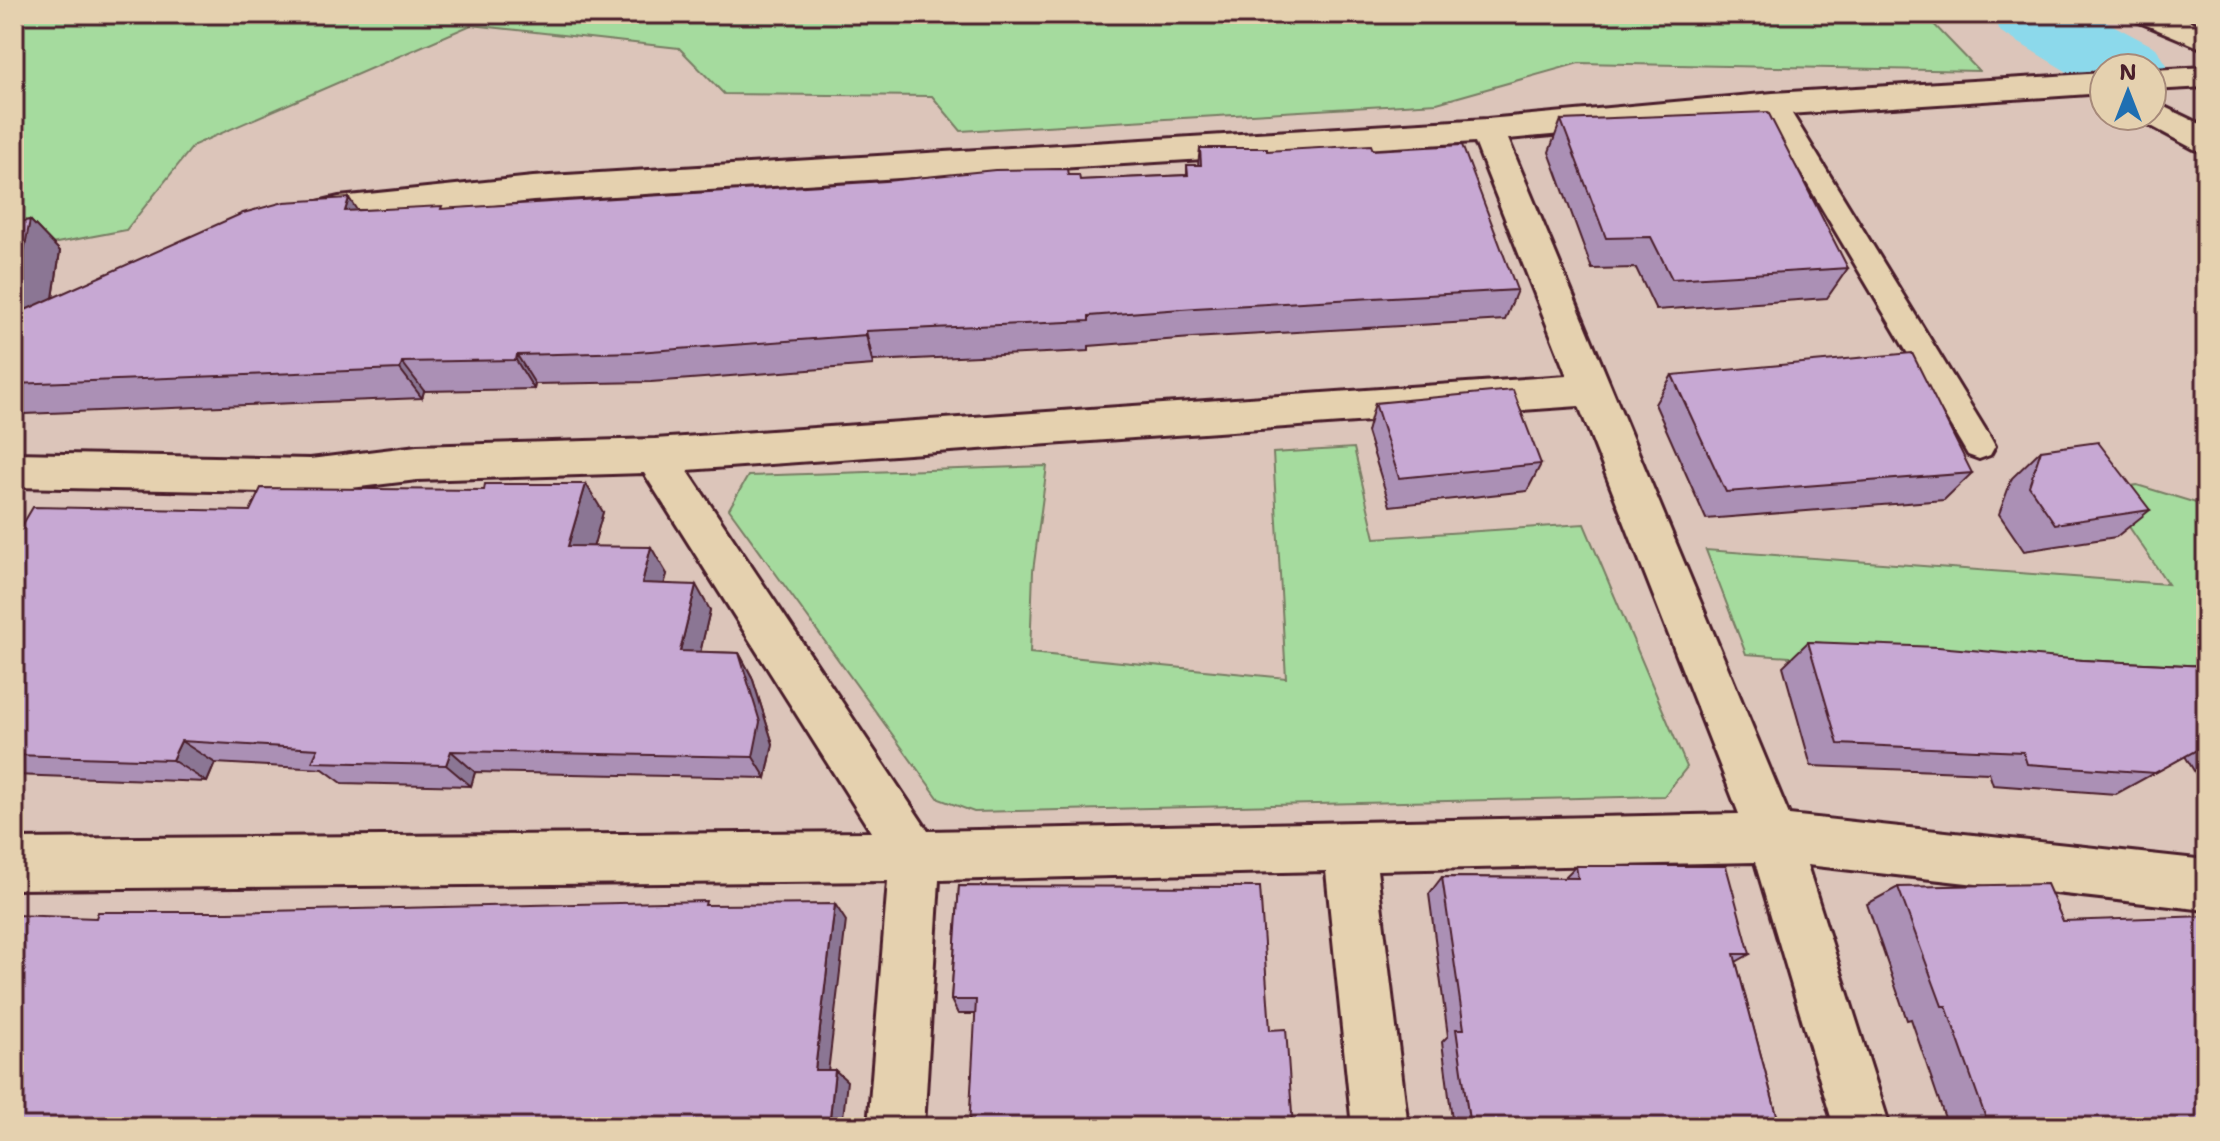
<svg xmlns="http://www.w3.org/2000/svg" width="2220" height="1141" font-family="'Shantell Sans',sans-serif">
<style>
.green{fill:#a5db9e;stroke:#787d64;stroke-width:2}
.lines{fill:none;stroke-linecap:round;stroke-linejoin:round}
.river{fill:#8cd9eb;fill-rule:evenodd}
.lane-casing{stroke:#4a1f2b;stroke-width:6}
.street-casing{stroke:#4a1f2b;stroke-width:6}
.lane{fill:#e5d1af;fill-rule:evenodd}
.street{fill:#e5d1af;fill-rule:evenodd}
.wall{fill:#ab90b5;stroke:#4a1f2b;stroke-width:2}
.shaded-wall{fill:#8b7694;stroke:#4a1f2b;stroke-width:2}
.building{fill:#c7a8d3;stroke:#4a1f2b;stroke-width:2}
</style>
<rect width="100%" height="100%" fill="#dcc5ba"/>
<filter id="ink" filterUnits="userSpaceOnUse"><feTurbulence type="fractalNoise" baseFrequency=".0125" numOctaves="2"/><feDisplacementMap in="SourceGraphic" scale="16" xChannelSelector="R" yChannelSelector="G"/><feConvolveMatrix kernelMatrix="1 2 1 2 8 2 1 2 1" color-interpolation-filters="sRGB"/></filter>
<g filter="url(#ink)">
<path class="green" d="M14,14H1924L1979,71L1579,63L1437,103L961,131L932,96L724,94L679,48L471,25L194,145L126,230L14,251Z
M1354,448L1375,538L1584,524L1687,767L1664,796L974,812L939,799L729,509L748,476L1047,466L1033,571L1030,653L1286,678L1273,453Z
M2137,485L2206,506V686L1746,654L1706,550L2168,584L2104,490Z"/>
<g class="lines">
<path class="river" d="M1989,14H2092L2156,48L2169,68L2156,88L2152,89V68H2104V90L2094,88L2001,32Z"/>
<defs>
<path id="lane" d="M1773,96L1782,98L1786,104L1990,437L1995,446L1990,455L1979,459L1968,455L1760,104L1764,98Z"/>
<path id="street" d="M2132,14H2174L2206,28V50L2137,21Z
M2206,67V87L2152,90V70Z
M2104,73V93L1773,115L1508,139L1789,815L2206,860V910L1807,865L1890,1127H1834L1755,862L1377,870L1408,1127H1352L1326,871L939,880L924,1127H868L888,881L14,889V839L871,832L644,473L417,480L310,493L14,487V453L310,459L417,446L655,439L1567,376L1475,142L533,201L339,221L296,232L283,228L278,219L283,210L339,197L533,177L1487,119L1773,93ZM1579,406L1739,814L928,831L687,470Z
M2152,101L2206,127V152L2194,149L2140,120L2138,116H2152Z"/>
</defs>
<use href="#lane" class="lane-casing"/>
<use href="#street" class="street-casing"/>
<use href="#lane" class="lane"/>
<use href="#street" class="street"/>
</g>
<path class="wall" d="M1561,120L1848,268L1827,298L1656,310L1636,268L1592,269L1549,152Z
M1200,148L1267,151L1373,150L1517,290L1505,320L1192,338L1089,346V351L873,361V365L651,382L535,384L534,389L424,391L422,398L24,414L14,419V223L30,220L60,251L53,298L357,210L444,209L1068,175L1080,180L1187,175V165H1198Z
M1672,375L1972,473L1944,500L1706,519L1655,404Z
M1375,403L1541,464L1527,491L1390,506L1367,432Z
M2041,450L2150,510L2116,537L2024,551L1999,514L2012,478Z
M250,511L603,512L593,547L667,574L664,584L710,610L700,652L739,653L752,677L773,744L766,778L475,772L471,786L342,783L323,769L215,763L207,782L14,775V539Z
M1808,642L2082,660L2206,666V775L2196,774L2185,756L2116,794L1993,785L1989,773L1811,766L1783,666Z
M1576,866L1750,954L1736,962L1780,1127H1453L1442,1042L1448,1036L1429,894L1442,877L1564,878Z
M959,886L1270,1030L976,1014H958L951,1000Z
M1898,887L2063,921L2206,1127H1948L1911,1019L1907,1020L1867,904Z"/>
<path class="shaded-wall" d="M349,198L370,230L345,211Z
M30,220L60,251L53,298L14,318V271Z
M866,331L873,361V365L866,335Z
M517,355L535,384L534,389L516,360Z
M402,362L424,391L422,398L400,369Z
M14,405L24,414L14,419Z
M586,484L603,512L586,573L568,546Z
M651,547L667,574L658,608L642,583Z
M696,585L710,610L695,675L680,651Z
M739,653L752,677L773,744L766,778L753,757Z
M181,741L215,763L207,782L172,760Z
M451,751L475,772L471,786L446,765Z
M835,904L846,921L827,1081L815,1070Z
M835,1070L847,1081L842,1127H829Z"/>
<path class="building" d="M1768,112L1848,268L1672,279L1651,237L1606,238L1561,120Z
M1371,145L1373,150L1462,145L1517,290L1195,308L1089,316V321L866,331V335L637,352L517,355L516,360L402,362L400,369L14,384V315L243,213L284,202L349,198L345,211L442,206L441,209L886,181L995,170L1067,169L1068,175H1079L1080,180L1188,175L1187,165H1201L1200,148H1267V151Z
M30,220L21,267L14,271V223Z
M1912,353L1972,473L1726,492L1672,375Z
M1513,390L1541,464L1399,478L1375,403Z
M2098,442L2150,510L2055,524L2029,486L2041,450Z
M485,484H586L568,546L651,547L642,583L696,585L680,651L739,653L760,722L753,757L451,751L446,765L312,762L318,749L181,741L172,760L14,755V539L33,507L250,511L261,488L484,490Z
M1808,642L1938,647L2082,660L2206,666V745L2155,773L2027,764L2023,752L1838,744Z
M1576,866H1726L1750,954H1734L1780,1127H1470L1456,1029H1464L1442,877L1578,878Z
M2047,884L2063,921L2206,916V1127H1989L1946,1006H1942L1898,887Z
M959,886L1260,887L1270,1030L1286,1029L1293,1127H969L976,1000H951Z
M706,901L705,905L835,904L815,1070H835L829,1127H14V915L96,918L98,912H228Z"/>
</g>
<rect width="2220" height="1141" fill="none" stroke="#e5d1af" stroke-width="48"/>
<rect x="24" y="24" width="2172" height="1093" fill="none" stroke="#4a1f2b" stroke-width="3" filter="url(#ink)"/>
<g transform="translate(2128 92)"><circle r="38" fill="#e5d1af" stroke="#a78a7a" stroke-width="2"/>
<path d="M0-6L14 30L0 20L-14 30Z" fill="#1f6fb2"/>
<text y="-12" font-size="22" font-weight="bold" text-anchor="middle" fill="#4a1f2b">N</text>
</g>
</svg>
